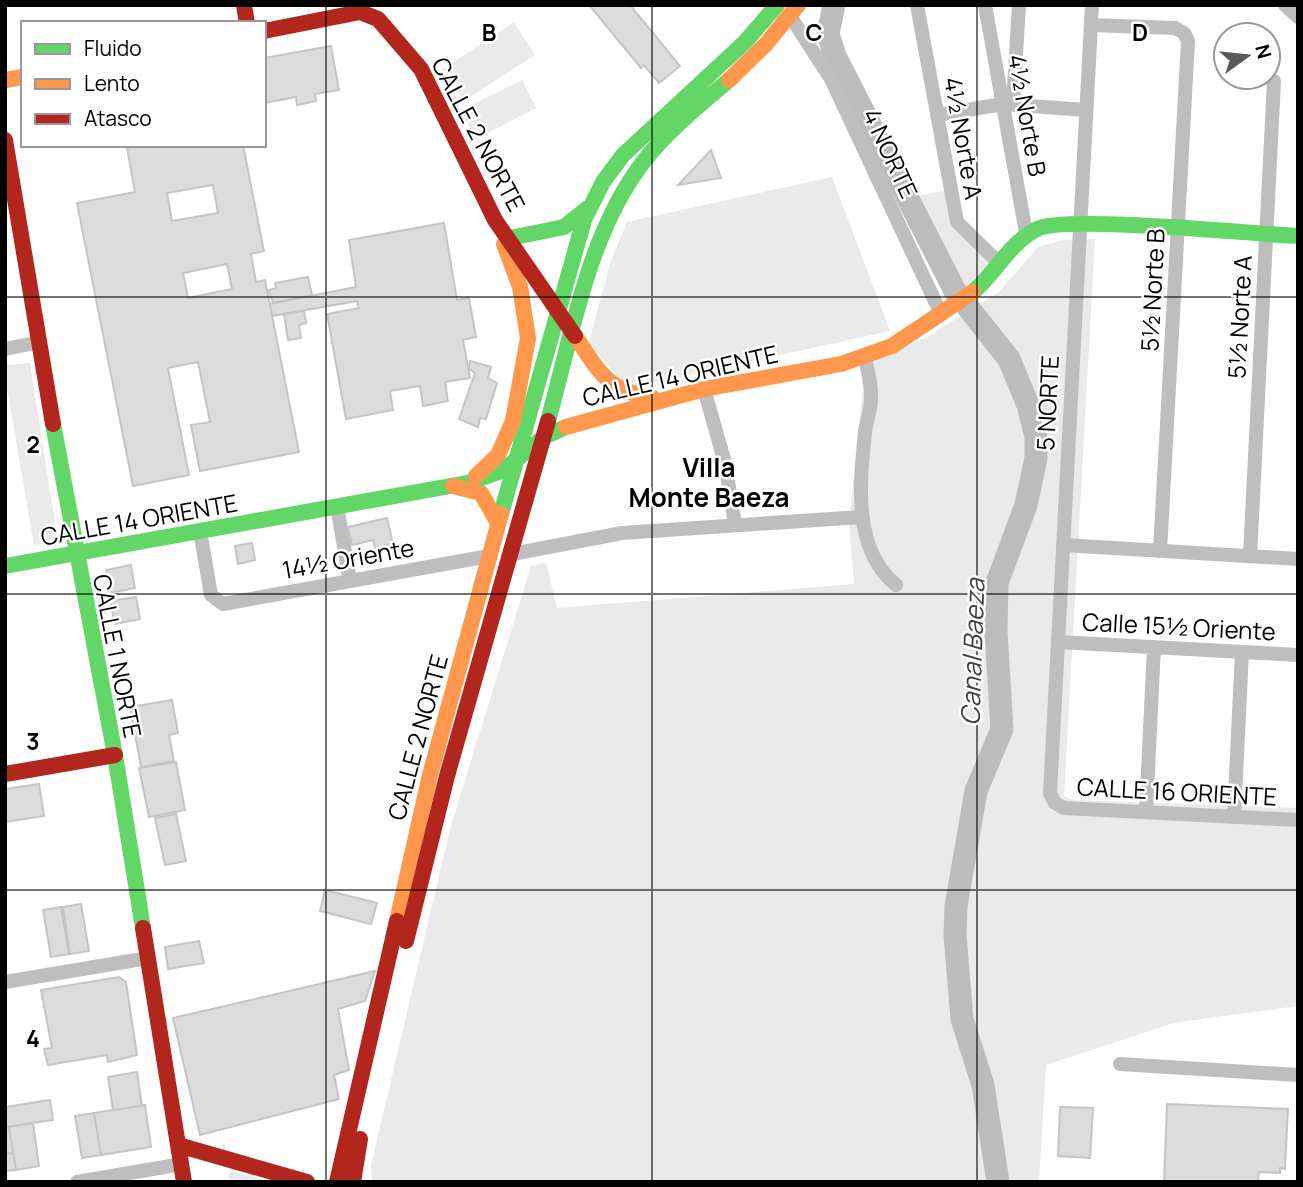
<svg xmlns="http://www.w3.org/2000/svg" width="1303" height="1187" font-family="Manrope,sans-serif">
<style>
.green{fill:#eaeaea}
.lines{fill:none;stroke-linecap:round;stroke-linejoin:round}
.river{stroke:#bcbcbc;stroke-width:23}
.building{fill:#dcdcdc;stroke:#c5c5c5;stroke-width:2;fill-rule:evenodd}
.street{stroke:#bebebe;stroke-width:14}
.fast{stroke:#63d668;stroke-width:16}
.slow{stroke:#ff974d;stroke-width:16}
.jam{stroke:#b3261e;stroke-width:16}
.grid{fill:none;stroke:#000;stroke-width:2;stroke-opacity:0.55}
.labels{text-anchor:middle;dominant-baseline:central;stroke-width:5;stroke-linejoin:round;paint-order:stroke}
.street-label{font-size:24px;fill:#000;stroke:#fff}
.neighbourhood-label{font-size:26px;font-weight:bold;fill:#000;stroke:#fff}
.water-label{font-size:26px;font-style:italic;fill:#404040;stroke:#fff}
.grid-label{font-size:23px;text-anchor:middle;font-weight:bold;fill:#000;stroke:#fff;stroke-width:5;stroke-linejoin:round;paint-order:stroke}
</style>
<rect width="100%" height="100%" fill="#fff"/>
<path class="green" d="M514,22L535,55L464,101L443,69Z
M522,80L536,108L475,139L461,110Z
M832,177L890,331L634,387L619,378L589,342L610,263L627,222Z
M947,190L953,222L993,261L967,293L917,196Z
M1095,239L1064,796L1073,800L1298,808V1006L1173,1023L1046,1065L1039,1182H372L371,1165L450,829L531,566L546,563L557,608L854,584L849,524L863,388L860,367L927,337L999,292L1038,247L1063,240Z
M30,363L58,542L34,545L5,377V365Z
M230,1171L273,1182L228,1179Z"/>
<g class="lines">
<path class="river" d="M834,5L828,34L835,56L955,291L1009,359L1028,405L1036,437V458L1026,505L997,583L996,632L1002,729L976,791L956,906L955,935L962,1019L983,1085L998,1182"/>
</g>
<path class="building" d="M589,5H630L680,66L659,83L644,65L641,68Z
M331,46L339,90L315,94L316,101L297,105L296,97L264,103V58Z
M140,145H243L264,251L251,254L256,282L265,280L299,452L200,471L191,425L210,422L198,362L168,368L189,475L133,486L77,203L135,192L127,148ZM213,185L218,213L172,221L167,193ZM227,264L232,289L188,298L183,273Z
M711,150L721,178L678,185Z
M444,223L457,300L469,298L476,337L463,340L470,378L445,382L448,401L423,406L420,386L390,391L393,410L346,419L327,314L359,308L357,301L272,316L270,304L356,287L349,240Z
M308,277L312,295L273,303L269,290L276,288L275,283Z
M304,311L306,323L299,325L301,338L288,340L284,314Z
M470,361L491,367L488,378L497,383L486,419L480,418L478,427L459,419L475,373L469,369Z
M387,518L393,544L375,548L373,540L352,545L348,527Z
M252,543L255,560L238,564L235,546Z
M131,565L135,588L110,593L106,570Z
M136,597L140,619L115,624L110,601Z
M172,700L178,733L169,735L174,761L141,767L130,707Z
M176,762L185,810L149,817L139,768Z
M39,784L44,816L5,822V789Z
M176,814L186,861L165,865L155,818Z
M325,890L377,903L371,924L320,911Z
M81,904L89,951L70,954L63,907Z
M61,907L69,954L51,957L43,910Z
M199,941L204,963L168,969L165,947Z
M375,971L365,1001L338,1009L349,1070L334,1075L339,1099L200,1135L173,1018Z
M119,977L126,982L137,1055L108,1062L107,1055L48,1065L44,1049L52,1048L41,990Z
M137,1072L142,1106L113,1110L108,1077Z
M50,1100L53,1120L5,1127V1107Z
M1167,1104L1288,1109L1285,1169L1280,1168V1173L1259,1172L1258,1182H1164Z
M145,1105L151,1147L101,1155L94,1113Z
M1060,1107L1093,1108L1090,1158L1058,1156Z
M94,1113L101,1155L82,1158L75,1116Z
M33,1123L39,1166L16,1170L9,1127Z
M5,1127H9L13,1153L5,1154Z
M13,1153L16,1170L5,1171V1154Z"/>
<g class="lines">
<path class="street" d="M917,5L957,222L998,262
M985,5L1026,233
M1092,5L1050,793L1055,803L1064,808L1298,820
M1285,5L1298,17
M790,16L831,79L941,314
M1091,25L1175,28L1184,33L1188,41L1160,551
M1013,104L1019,5
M937,115L1003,104L1086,110
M5,349L40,342
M865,357C867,369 871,382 871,394C872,407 867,419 865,432C860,482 852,549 896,585
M704,389L725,463L735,524
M337,506L350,581
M200,531L211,595L223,604L489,556
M1063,545L1298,559
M512,554L622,533L861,517
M1250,556L1274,81
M1058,642L1298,655
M1146,812L1154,647
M1234,817L1242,652
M5,982L148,958
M1120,1064L1298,1075
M77,1182L182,1164"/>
<path class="fast" d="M510,238L564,227L588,208
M973,292C997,272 1008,244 1037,229C1064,215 1256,234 1298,236
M548,421C572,335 588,233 644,161C668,130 700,105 729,80
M53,424L115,755L143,928
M501,514L584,220L603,182L623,155L745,42L777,5
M5,566L467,483L502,471L544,437L566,427"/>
<path class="slow" d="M5,80L23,77
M729,80L766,44L798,5
M575,336C601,374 606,390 653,398
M566,427L704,389L841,364L892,346L973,292
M476,476L498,455L513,421L528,338L520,287L504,244
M453,486L481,493L498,523
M397,921L430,775L501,514"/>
<path class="jam" d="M244,5L247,23
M264,31L360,12L378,19L421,69L495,220L575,336
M5,140L53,424
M5,774L115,755
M143,928L184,1182
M406,941L447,776L548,421
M178,1145L307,1182
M337,1182L397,921
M353,1182L360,1139"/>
</g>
<path class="grid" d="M326,5V1182M652,5V1182M977,5V1182M5,297H1298M5,594H1298M5,890H1298"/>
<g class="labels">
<g class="street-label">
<text transform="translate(1028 115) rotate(80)">4½ Norte B</text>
<text transform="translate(479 134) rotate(62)">CALLE 2 NORTE</text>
<text transform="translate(964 138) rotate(80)">4½ Norte A</text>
<text transform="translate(891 153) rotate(65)">4 NORTE</text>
<text transform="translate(1152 290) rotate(-87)">5½ Norte B</text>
<text transform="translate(1239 317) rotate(-87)">5½ Norte A</text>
<text transform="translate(680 375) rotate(-13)">CALLE 14 ORIENTE</text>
<text transform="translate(1047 403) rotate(-87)">5 NORTE</text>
<text transform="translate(139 519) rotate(-10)">CALLE 14 ORIENTE</text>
<text transform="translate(348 558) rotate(-10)">14½ Oriente</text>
<text transform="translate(1179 626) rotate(3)">Calle 15½ Oriente</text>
<text transform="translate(118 656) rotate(79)">CALLE 1 NORTE</text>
<text transform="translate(417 737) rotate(-75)">CALLE 2 NORTE</text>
<text transform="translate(1177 791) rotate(3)">CALLE 16 ORIENTE</text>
</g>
<g class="neighbourhood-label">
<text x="709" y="467">Villa<tspan x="709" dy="30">Monte Baeza</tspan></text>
</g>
<g class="water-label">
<text transform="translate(972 652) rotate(-88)">Canal Baeza</text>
</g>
</g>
<g class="grid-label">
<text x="489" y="41">B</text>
<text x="814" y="41">C</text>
<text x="1140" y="41">D</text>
<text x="33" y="453">2</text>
<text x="33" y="750">3</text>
<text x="33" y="1047">4</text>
</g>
<rect width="1303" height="1187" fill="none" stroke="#000000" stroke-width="14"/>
<rect x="21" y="21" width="245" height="126" fill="#ffffff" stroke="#999999" stroke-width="2"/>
<rect x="35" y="44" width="35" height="10" fill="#63d668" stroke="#999999" stroke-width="2"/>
<text x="84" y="56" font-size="21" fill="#000000">Fluido</text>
<rect x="35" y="79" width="35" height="10" fill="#ff974d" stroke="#999999" stroke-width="2"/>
<text x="84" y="91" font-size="21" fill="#000000">Lento</text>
<rect x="35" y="114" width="35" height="10" fill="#b3261e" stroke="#999999" stroke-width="2"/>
<text x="84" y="126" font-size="21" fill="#000000">Atasco</text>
<g transform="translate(1247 56) rotate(75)"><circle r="33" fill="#ffffff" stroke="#999999" stroke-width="2"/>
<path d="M0-5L12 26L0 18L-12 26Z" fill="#595959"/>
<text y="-10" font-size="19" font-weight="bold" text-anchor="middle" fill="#000000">N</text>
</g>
</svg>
